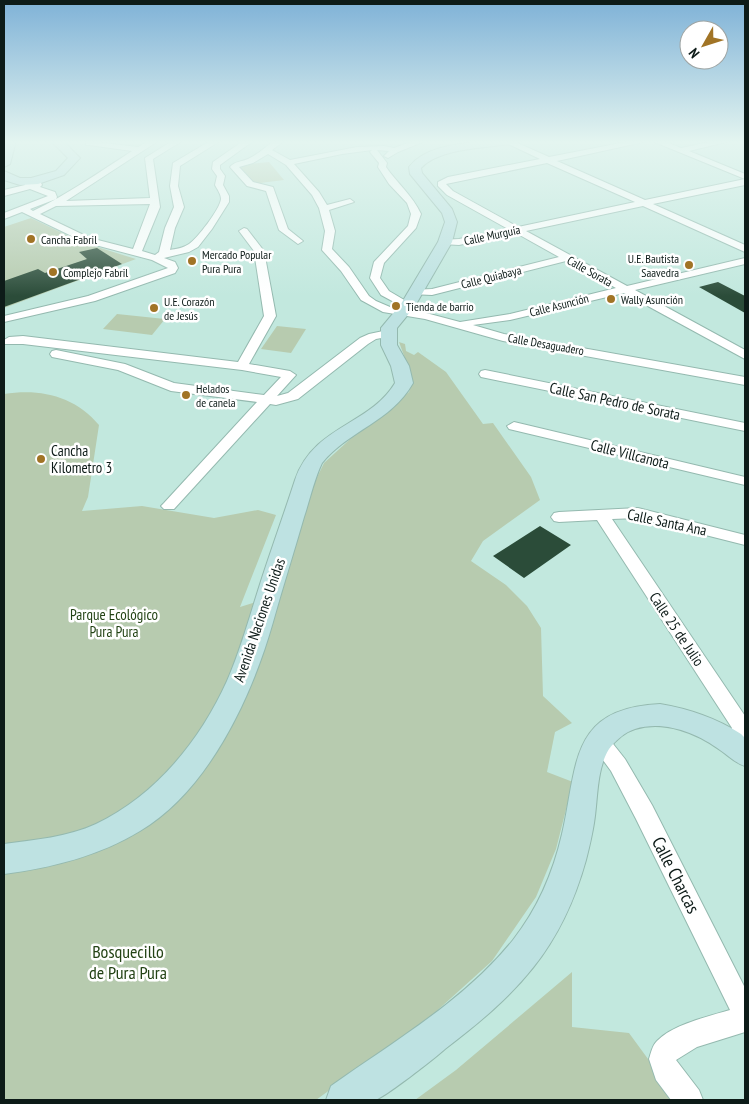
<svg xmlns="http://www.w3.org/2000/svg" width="749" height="1104" font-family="'PT Sans Narrow',sans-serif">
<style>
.green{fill:#b7cbaf}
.building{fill:#2b4c39}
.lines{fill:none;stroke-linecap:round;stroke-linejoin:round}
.street-casing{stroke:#94b9af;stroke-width:2}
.secondary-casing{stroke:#94b9af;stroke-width:2}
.street{fill:#fff;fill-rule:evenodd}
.secondary{fill:#bee2e2;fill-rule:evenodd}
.poi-dot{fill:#a17426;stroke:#fff;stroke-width:2}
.labels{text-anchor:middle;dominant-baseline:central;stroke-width:5;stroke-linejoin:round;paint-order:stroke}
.far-street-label{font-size:12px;fill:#0d1b18;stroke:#fff}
.far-poi-label{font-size:12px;fill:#0d1b18;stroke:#fff;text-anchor:start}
.street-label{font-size:15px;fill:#0d1b18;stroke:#fff}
.poi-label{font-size:15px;fill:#0d1b18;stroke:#fff;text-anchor:start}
.park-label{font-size:15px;fill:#234315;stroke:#fff}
.near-street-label{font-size:18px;fill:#0d1b18;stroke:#fff}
.near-park-label{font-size:18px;fill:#234315;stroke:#fff}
</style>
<rect width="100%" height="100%" fill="#c2e8de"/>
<path class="green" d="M269,162L284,180L251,184L237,165Z
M31,218L81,242L136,259L4,308V227Z
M117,314L165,319L152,335L103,329Z
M277,326L306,329L291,353L261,349Z
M399,342L405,344L406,351L414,355L418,352L446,372L483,424L493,423L531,477L540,500L483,541L471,561L506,585L527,606L541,628L543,696L572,723L555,732L547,772L573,782L556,849L536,897L492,961L430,1017L316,1100H4V394C40,388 75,396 99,425L88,497L82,511L142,506L214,518L258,510L276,515L240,607L276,596L303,506L324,463L359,431L409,392L413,380Z
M572,972V1027L629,1033L678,1100H415L456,1070Z"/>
<path class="building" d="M97,248L122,264L4,307V281L38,269L45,273L87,259L79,252Z
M718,282L745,296V313L699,287Z
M540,526L571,545L524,578L493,556Z"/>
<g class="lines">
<defs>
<path id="street" d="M86,141L138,147L148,141H158L66,201L150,198L145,158L172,141H182L153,159L160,207L142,251L155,255L159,252L165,228L174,207L170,186L173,163L210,141H220L180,166L178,186L184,207L175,228L170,250C176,249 183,248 189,244C197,239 220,209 221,199C221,194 217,189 215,185L217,176L212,169L213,162L243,141H253L220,165V169L225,176L223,185L229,196V202L212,229L198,247L189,252L164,258L175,262L178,268L175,273L95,301L4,322V316L88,296L168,268L152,260L84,242L22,212L4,219V213L48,196L30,189L4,196V190L25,185L23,182L27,179L33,183H41L42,185L40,187L55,192L57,197L56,199L30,209L33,211C68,194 100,172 132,151L89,145H86ZM150,204L133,249L90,238L40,214L56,206Z
M274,141H284L272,150L290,160L357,147L384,146L394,148L413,141H425L398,152L388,158L384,156L389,151L377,150L387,163L386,167C397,183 413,196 421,214L416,228L384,263L380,278L389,291L411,304L413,306L407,309L381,295L370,278L374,262L408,226L411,214L407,203L389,184L378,167L379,163L370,152L372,150L342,154L294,164L319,192L327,205L350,199L354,202L329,210L335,231L332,249L349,267L369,296L376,301L390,307L426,313L460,322L510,314L616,288L566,261L432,295L411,294L410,292L411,290L432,289L559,257L516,233L459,245L442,244V240L459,239L508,229L447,195L438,186V182L448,177L540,159L502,141H513L549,157L631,141H648L557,161L645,200L745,179L652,141H664L681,148L714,141H730L689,151L745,174V185L653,204L745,245V252L643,206L526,231L627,286L745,258V264L635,290L745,350V359L624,293L510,320L473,325L504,334L745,377V385L503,341L425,319L383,312L361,300L341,271L322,250L325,231L319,208L312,195L286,165L268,154L253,163L239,167L253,182L273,187L288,229L303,241L298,244L279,230L266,191L247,186L230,167C235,161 241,162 248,159C259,154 265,147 274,141ZM547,163L635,202L518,227L453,191L446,184Z
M244,228L247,229L264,251L276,316L249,364L290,371L296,375L277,396L288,393L360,338L369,334L388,330L394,334L392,336L376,339L368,344L298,399L276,405L270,404L174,509H164L161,506L164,503L257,402L171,391L118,370L52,357L50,354L52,351L56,350L125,364L174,383L264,395L281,377L242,370L23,344H5L4,340L9,337L23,336L238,362L264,316L254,251L239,231Z
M485,370L745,423V431L481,377L479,374L481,371Z
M514,422L745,477V485L509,429L507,426Z
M638,508L745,535V545L638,518L612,519L745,716V748C741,754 735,753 729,751L726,745L732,734V728L597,520L559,522L554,521L551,517L554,513L559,512Z
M599,733L606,735L625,759L652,805L745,988V1032L697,1047L676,1060L699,1090L703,1100H671L656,1080L649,1059C651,1053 652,1046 657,1041C672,1025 709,1016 730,1010L636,819L611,771L589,741L592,735Z"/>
<path id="secondary" d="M6,141H16L10,164L4,167Z
M51,141H63L80,158L64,175L38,184L20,185L4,180V171L20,178H31L56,171L68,158Z
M484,141H515L510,144C485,148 439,148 421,168L422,173L452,209L457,222L452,242L415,306L397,328V345L409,366L413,383C391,422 349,430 322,463C314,480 310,499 304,517C294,552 283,586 273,622C252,696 209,790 140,831C99,856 51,868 4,874V844C34,840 68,837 96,824C155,796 200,741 227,681C241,649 250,615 261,581C272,547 284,514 295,480C314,425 369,426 395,383L391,366L381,345V328L401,304L438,242L445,222L442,213L410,174L409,167C425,146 460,144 484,141Z
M660,704C690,709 716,718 741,734L745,738V766C735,763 729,756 720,750C697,733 664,720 635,729C625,732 615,741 609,749C596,770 598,800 594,823C592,836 589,848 586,860C561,950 517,994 445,1049C435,1058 384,1098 375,1100C360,1103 341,1100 326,1100L331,1086C393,1042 465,1000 513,940C538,908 553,873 562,834C578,765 569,708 660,704Z"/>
</defs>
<use href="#street" class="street-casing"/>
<use href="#secondary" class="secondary-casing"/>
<use href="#street" class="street"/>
<use href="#secondary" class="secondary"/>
</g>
<linearGradient id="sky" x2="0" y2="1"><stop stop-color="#7fb2d7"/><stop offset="0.48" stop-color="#e4f5f0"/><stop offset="1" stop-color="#e4f5f0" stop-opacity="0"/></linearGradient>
<rect width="749" height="296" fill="url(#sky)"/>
<g class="poi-dot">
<circle cx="31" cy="239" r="5"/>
<circle cx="192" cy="261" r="5"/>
<circle cx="689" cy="265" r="5"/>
<circle cx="53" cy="272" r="5"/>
<circle cx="611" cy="299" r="5"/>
<circle cx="396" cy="306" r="5"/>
<circle cx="154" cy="308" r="5"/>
<circle cx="186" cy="395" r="5"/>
<circle cx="41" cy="459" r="5"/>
</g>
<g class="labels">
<g class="far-street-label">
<text transform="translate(492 235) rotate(-12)">Calle Murguía</text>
<text transform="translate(590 271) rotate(29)">Calle Sorata</text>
<text transform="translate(491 277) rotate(-14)">Calle Quiabaya</text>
<text transform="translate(559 305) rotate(-14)">Calle Asunción</text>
<text transform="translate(546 344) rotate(10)">Calle Desaguadero</text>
</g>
<g class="far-poi-label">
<text x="41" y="239">Cancha Fabril</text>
<text x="202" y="254">Mercado Popular<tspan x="202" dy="14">Pura Pura</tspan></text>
<text x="679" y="258" text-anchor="end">U.E. Bautista<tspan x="679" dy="14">Saavedra</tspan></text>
<text x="63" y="272">Complejo Fabril</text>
<text x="621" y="299">Wally Asunción</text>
<text x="164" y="301">U.E. Corazón<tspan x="164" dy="14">de Jesús</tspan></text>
<text x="406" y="306">Tienda de barrio</text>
<text x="196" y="388">Helados<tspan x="196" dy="14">de canela</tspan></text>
</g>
<g class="street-label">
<text transform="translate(615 401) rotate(12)">Calle San Pedro de Sorata</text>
<text transform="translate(630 454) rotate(14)">Calle Villcanota</text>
<text transform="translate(667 522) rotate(12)">Calle Santa Ana</text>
<text transform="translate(259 620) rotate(-71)">Avenida Naciones Unidas</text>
<text transform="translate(677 629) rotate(56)">Calle 25 de Julio</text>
</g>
<g class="poi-label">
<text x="51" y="450">Cancha<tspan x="51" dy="17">Kilometro 3</tspan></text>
</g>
<g class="park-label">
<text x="114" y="614">Parque Ecológico<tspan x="114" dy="17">Pura Pura</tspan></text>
</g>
<g class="near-street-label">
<text transform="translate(676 875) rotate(63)">Calle Charcas</text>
</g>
<g class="near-park-label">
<text x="128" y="951">Bosquecillo<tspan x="128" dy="21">de Pura Pura</tspan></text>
</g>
</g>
<rect width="749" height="1104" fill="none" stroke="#0d1b18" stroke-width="10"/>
<g transform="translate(704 45) rotate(231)"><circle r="24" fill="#ffffff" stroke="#9ea4a3"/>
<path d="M0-4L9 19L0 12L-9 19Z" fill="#a17426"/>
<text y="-8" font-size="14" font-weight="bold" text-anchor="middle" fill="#0d1b18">N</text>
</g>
</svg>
